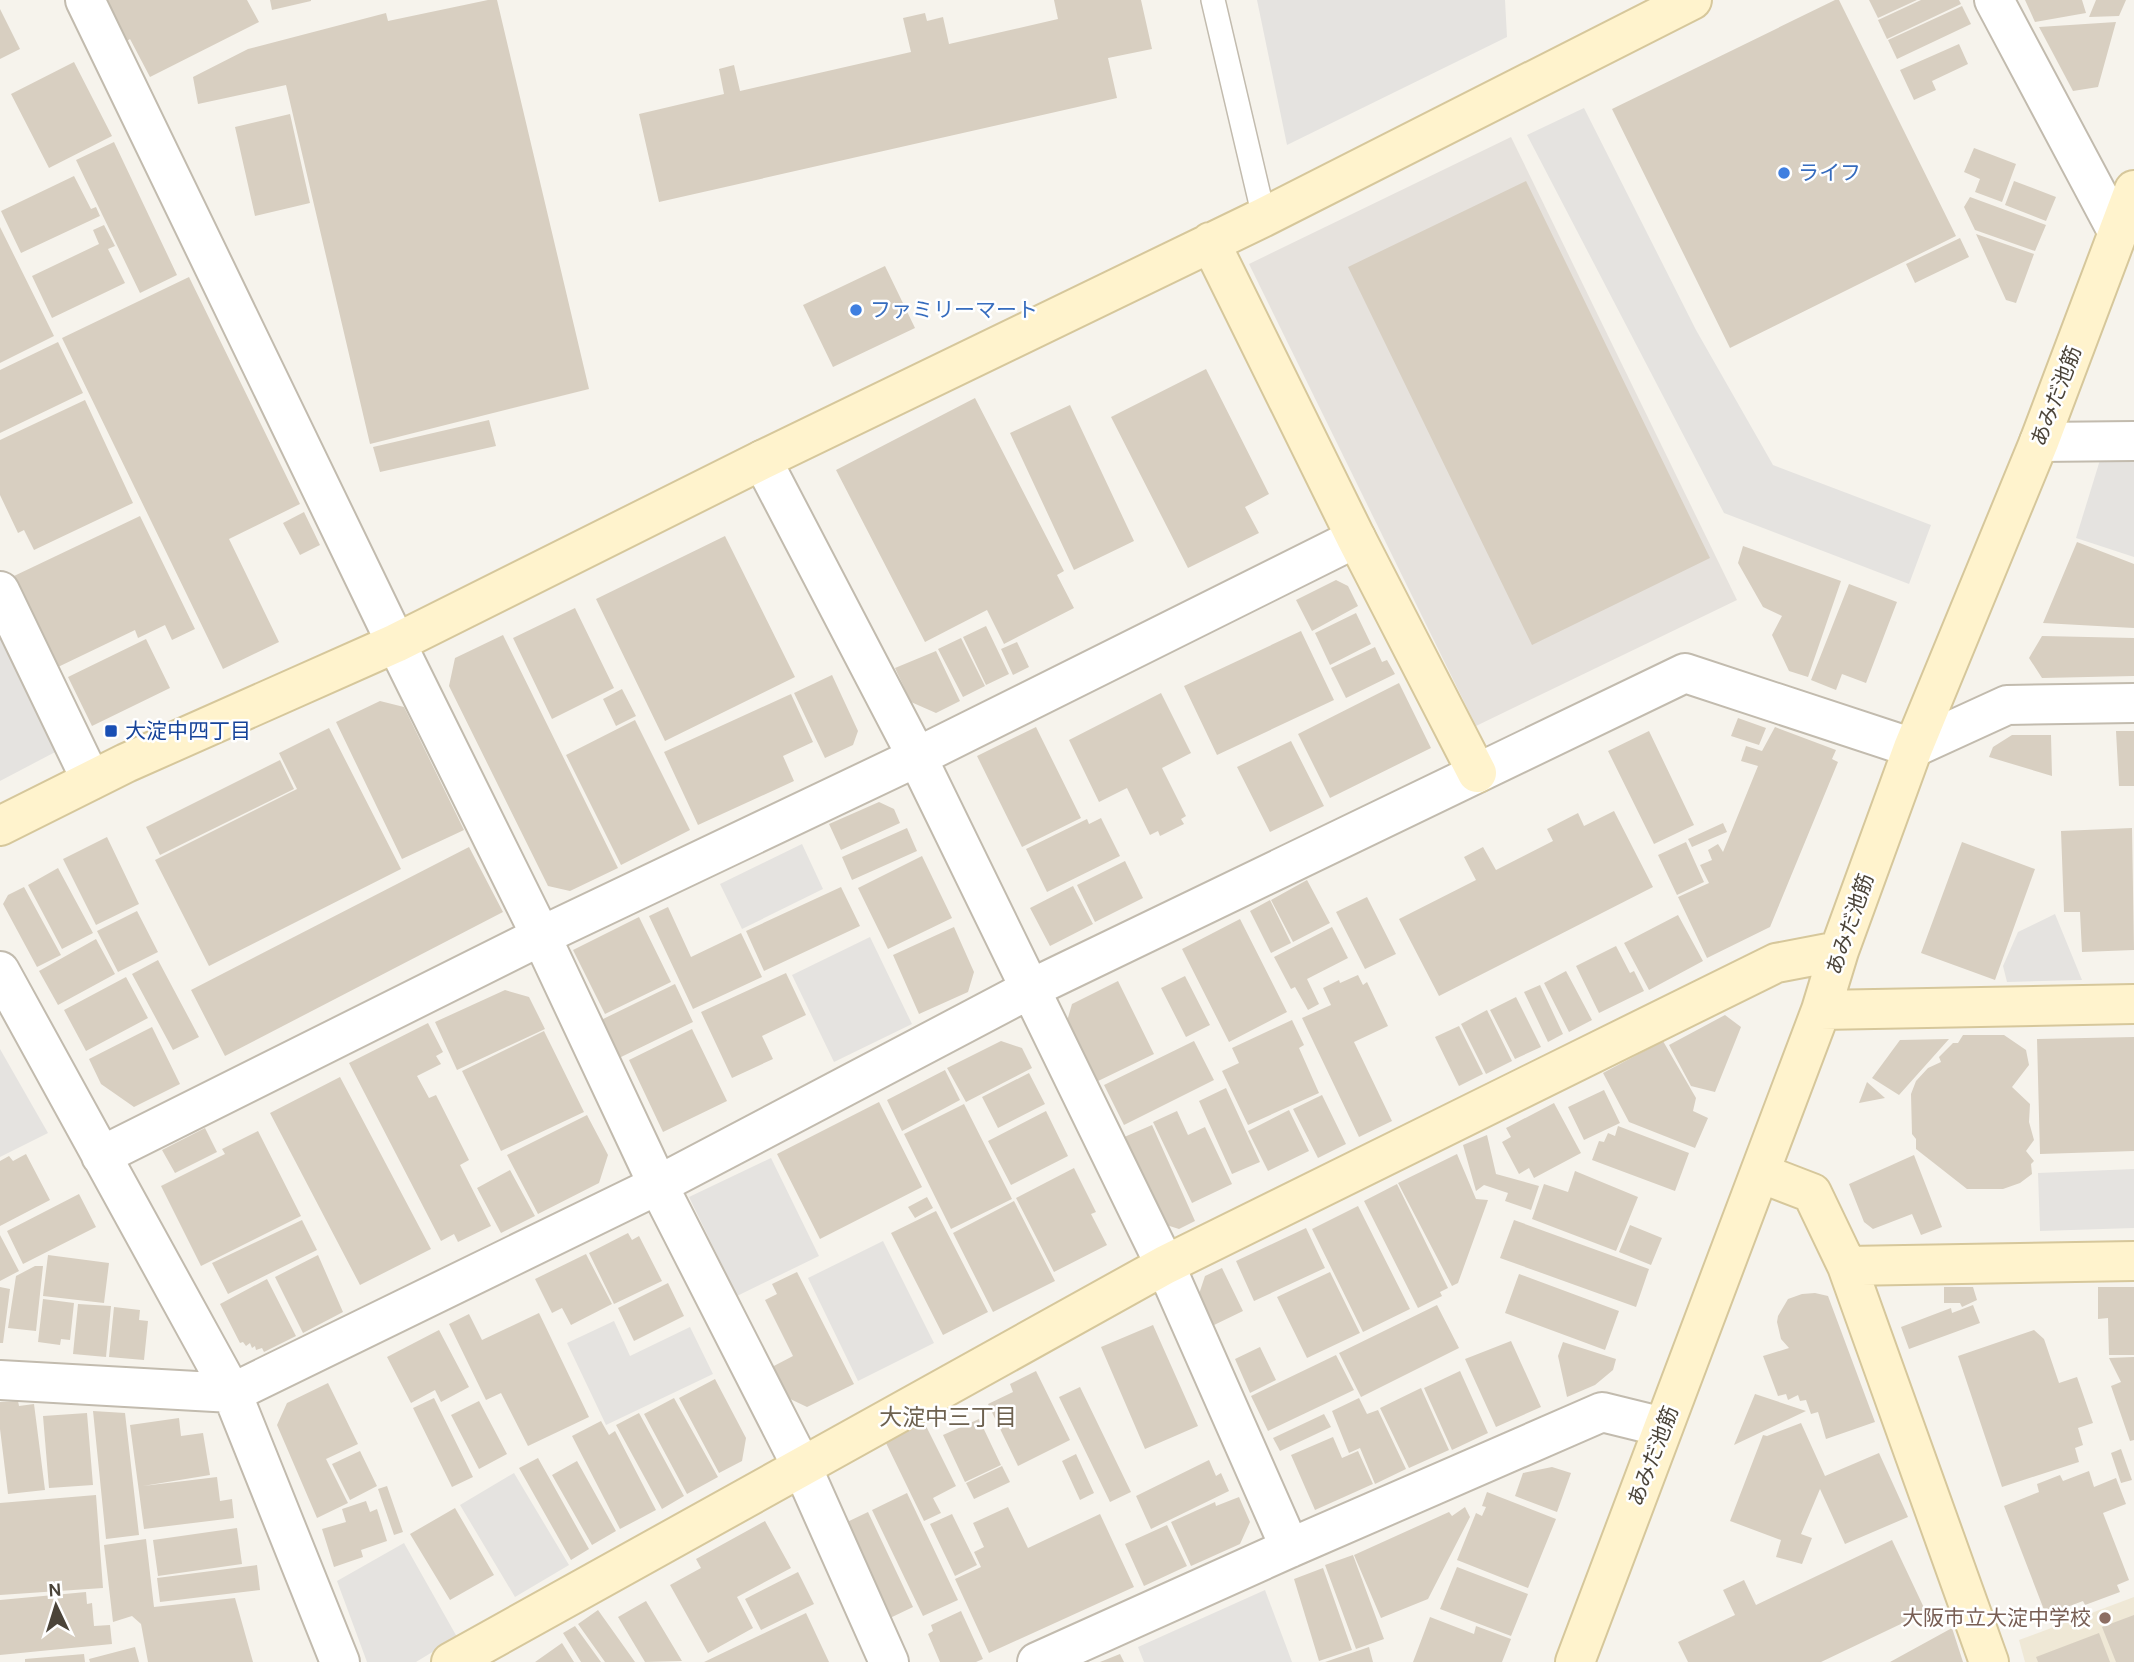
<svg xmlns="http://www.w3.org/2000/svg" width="2134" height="1662" font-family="Karla,'Noto Sans JP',sans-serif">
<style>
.industrial{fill:#e6e2dd}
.education{fill:#efe8d6}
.parking{fill:#e5e3e0}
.building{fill:#d8cfc1}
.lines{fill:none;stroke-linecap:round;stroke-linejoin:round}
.lane-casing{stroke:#c2bbae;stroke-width:26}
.street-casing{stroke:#c2bbae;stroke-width:42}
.secondary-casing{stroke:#d6c79b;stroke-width:42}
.lane{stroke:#fff;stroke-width:23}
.street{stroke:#fff;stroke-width:38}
.secondary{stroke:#fff3cd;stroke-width:38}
.shop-dot{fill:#3f7fe0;stroke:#fff;stroke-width:2.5}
.transit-dot{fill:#1a4fb4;stroke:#fff;stroke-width:2.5}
.education-dot{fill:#8d6e63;stroke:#fff;stroke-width:2.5}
.labels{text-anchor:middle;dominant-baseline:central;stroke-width:5;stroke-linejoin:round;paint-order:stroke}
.shop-label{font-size:21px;fill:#366cbe;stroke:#fff;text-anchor:start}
.street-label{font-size:21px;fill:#4b4439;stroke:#fff}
.transit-label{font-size:21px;fill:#164399;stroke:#fff;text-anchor:start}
.education-label{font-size:21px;fill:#785e54;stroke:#fff;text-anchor:end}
.neighbourhood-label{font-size:23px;fill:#6e6250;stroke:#fff}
</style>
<rect width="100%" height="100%" fill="#f6f3ec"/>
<path class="industrial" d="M1511,137L1737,600L1476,726L1249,264Z"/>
<path class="education" d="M2134,1597V1662H2025L2019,1640Z"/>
<path class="parking" d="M1257,0H1505L1507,37L1287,145Z
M1584,108L1696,330L1773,465L1931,525L1909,584L1724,513L1527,135Z
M2100,460H2134V557L2076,538Z
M0,635L59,750L0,781Z
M802,844L823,889L742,929L720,884Z
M2055,914L2082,980L2007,982L2003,966L2018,932Z
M870,937L912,1024L834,1062L792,975Z
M0,1049L48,1133L0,1157Z
M771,1158L819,1256L737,1296L689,1197Z
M2134,1169V1228L2040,1231L2038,1173Z
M883,1241L934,1343L858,1381L808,1278Z
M614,1321L630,1356L690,1327L713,1374L606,1425L567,1343Z
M514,1473L569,1565L515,1597L460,1505Z
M404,1543L457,1637L416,1662H367L337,1581Z
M1265,1590L1292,1662H1144L1138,1647Z"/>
<path class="building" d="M103,0H247L259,22L150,77L130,39L124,43Z
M270,0H311V1L272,10Z
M488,0H497L589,389L370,444L286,85L198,104L193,77L248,49L386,13L388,21Z
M1054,0H1141L1152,49L1108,58L1117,98L659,202L639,114L724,94L719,69L734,65L740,91L911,52L903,18L925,13L927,21L943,17L949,44L1058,19Z
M1835,0H1839L1956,236L1730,348L1612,109Z
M1869,0H1917L1878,18Z
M1921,0H1959L1961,4L1887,39L1878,20Z
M2025,0H2082L2086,13L2035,22Z
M2096,0H2126L2119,16L2089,17Z
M1962,6L1971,24L1897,59L1888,40Z
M0,9L20,49L0,59Z
M2116,22L2098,87L2073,91L2039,27Z
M1959,44L1968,64L1932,81L1936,90L1914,100L1900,70Z
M74,62L112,136L49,168L11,94Z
M290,114L310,203L255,216L235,127Z
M114,142L177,275L140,293L76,160Z
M1974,148L2016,164L2002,202L1975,192L1980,179L1964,172Z
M74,176L91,209L96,207L100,216L21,253L1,211Z
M1526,181L1710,558L1532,645L1348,267Z
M2014,181L2056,197L2046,221L2005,205Z
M1970,197L2046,225L2035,251L1975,230L1964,207Z
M104,225L115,246L108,249L125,283L52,318L32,276L99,244L93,230Z
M0,227L54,336L0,363Z
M1976,234L2034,254L2016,303L2006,300Z
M1960,238L1969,257L1915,283L1906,264Z
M885,266L915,328L833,367L803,305Z
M189,277L300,504L229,539L279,642L223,669L62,338Z
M58,342L83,393L0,433V370Z
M1206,369L1269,494L1245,507L1259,533L1188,568L1111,417Z
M975,398L1064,571L1057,575L1074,608L1004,644L987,610L925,642L836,470Z
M85,400L133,503L34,550L24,530L18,533L0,495V440Z
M1070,405L1134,541L1074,570L1010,433Z
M489,420L496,446L380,472L373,447Z
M304,512L320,545L300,555L283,523Z
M140,516L195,629L172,640L165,625L138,638L135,630L58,667L14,576Z
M725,536L795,677L665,741L596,599Z
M2077,542L2134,564V628L2043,623Z
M1743,546L1841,581L1808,677L1789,671L1772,635L1782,616L1763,607L1738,563Z
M1336,580L1348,586L1358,606L1312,631L1296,600Z
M1849,584L1897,602L1866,683L1842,674L1836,690L1811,680Z
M575,608L614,688L552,719L513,638Z
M1356,613L1371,644L1330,665L1315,633Z
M986,626L1009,674L986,685L963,637Z
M1301,631L1334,700L1217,755L1184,686Z
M503,635L618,868L570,891L548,886L449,686L455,658Z
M2042,636L2134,638V676L2042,678L2029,658Z
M961,638L985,686L963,697L938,649Z
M146,639L170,688L92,726L68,677Z
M1017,642L1029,667L1013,675L1001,649Z
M1375,647L1382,662L1387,660L1395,674L1346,698L1331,668Z
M936,651L960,701L936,713L911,702L895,668Z
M832,675L858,731L853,745L825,758L794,693Z
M1399,683L1431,748L1330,798L1298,734Z
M622,689L636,716L616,726L603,699Z
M1161,693L1191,753L1162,768L1186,816L1181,819L1184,824L1160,836L1158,831L1150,835L1127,788L1099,802L1069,740Z
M791,694L813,742L783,756L794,781L698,825L664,752Z
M380,701L404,707L464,830L402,859L336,722Z
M1738,718L1766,728L1759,745L1731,736Z
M635,720L690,830L621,865L566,755Z
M1036,727L1081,818L1022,847L977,756Z
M1775,727L1836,750L1832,759L1838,762L1770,927L1707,958L1678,897L1709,883L1700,865L1712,860L1708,850L1718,844L1723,852L1758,766L1741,761L1746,746L1762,751Z
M329,728L401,869L209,966L155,860L297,789L279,753Z
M1649,731L1694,825L1654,844L1608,751Z
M2116,731H2134V786H2119Z
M2012,735H2051L2052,776L1989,757L1993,747Z
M1291,741L1324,806L1270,832L1237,767Z
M280,760L294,789L160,855L146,827Z
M879,802L894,809L900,823L841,850L829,824Z
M1614,811L1653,887L1439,996L1399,919L1476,880L1464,857L1483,847L1496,870L1553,841L1547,829L1578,813L1584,826Z
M1101,818L1120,856L1047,892L1026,849L1087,819L1089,824Z
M1723,823L1727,832L1692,847L1688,839Z
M907,828L917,851L852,880L842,857Z
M2132,828L2134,950L2082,952L2080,912H2064L2061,831Z
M107,837L139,904L96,925L63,859Z
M1686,842L1704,882L1677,895L1658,855Z
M1962,842L2035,869L1995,980L1921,953Z
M469,847L503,912L225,1056L191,990Z
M922,856L952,918L888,949L858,888Z
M1125,861L1143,898L1095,922L1077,885Z
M58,868L93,933L62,949L28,885Z
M1307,880L1330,923L1293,942L1271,900Z
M1073,886L1093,924L1050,946L1030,908Z
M24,887L61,955L37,967L3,904L8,895Z
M841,887L860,926L764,971L746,931Z
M1367,897L1396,954L1365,969L1336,912Z
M1270,900L1291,943L1271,953L1250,911Z
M668,907L691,957L741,933L762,977L693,1009L649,916Z
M137,911L158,952L118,972L97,931Z
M1678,915L1703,961L1649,990L1624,943Z
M639,917L671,982L605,1014L573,950Z
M1240,919L1287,1012L1229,1042L1182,949Z
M954,927L974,972L968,992L919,1014L893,955Z
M1332,927L1348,958L1307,979L1319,1004L1308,1010L1295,987L1291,989L1274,957Z
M96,939L115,974L58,1005L39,971Z
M1616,946L1630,973L1634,971L1644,991L1599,1013L1576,966Z
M158,960L199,1037L173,1050L132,974Z
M1566,971L1592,1020L1569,1032L1544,983Z
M786,973L806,1015L762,1036L773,1059L732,1078L701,1012Z
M1358,975L1363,985L1367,982L1388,1026L1354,1042L1392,1121L1359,1137L1302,1018L1331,1005L1323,988L1339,980L1340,983Z
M1185,976L1210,1025L1186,1037L1161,988Z
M126,977L148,1018L86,1051L64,1010Z
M1118,981L1154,1054L1096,1082L1067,1021L1072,1004Z
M675,984L693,1022L619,1058L601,1020Z
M1540,985L1563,1034L1548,1042L1524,992Z
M505,990L529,997L545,1029L457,1070L435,1022Z
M1516,997L1541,1047L1515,1059L1490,1010Z
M1487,1010L1512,1061L1486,1074L1461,1024Z
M1725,1015L1741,1027L1715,1092L1691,1086L1669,1045Z
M1292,1020L1304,1045L1299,1048L1319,1093L1248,1125L1222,1071L1239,1063L1232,1048Z
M428,1023L443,1052L436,1056L441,1064L417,1076L429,1098L436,1095L469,1160L460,1165L491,1226L458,1242L454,1234L441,1241L349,1063Z
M1459,1026L1483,1074L1459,1086L1435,1037Z
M152,1027L180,1084L134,1107L101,1084L89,1059Z
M692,1029L727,1101L663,1132L629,1060Z
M544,1031L584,1112L501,1151L462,1071Z
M1963,1035H2004L2026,1050L2029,1065L2012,1087L2030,1104L2029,1122L2034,1140L2026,1151L2034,1161L2031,1164L2032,1174L2020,1183L2003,1189H1967L1916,1149V1139L1912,1134L1911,1094L1916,1081L1928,1068L1941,1062L1939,1057L1953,1043H1958Z
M2134,1037V1151L2040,1154L2037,1039Z
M1949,1039L1899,1095L1872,1078L1900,1040Z
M1001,1041L1022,1048L1032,1068L966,1102L947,1068Z
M1194,1041L1214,1080L1124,1125L1104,1085Z
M1663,1041L1696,1098L1693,1111L1708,1118L1695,1148L1629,1122L1603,1073Z
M945,1070L960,1100L902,1131L887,1100Z
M1029,1073L1045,1104L998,1128L982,1097Z
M340,1077L431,1249L360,1285L270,1113Z
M1867,1082L1885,1098L1859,1103Z
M1226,1088L1260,1162L1232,1174L1199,1101Z
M1604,1090L1620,1123L1584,1140L1568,1107Z
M1322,1095L1346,1144L1318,1158L1293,1109Z
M879,1102L922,1187L820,1239L777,1154Z
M1554,1103L1581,1153L1534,1178L1529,1168L1519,1174L1502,1142L1511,1137L1506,1128Z
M964,1104L1012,1199L951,1229L904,1134Z
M1289,1110L1309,1151L1268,1171L1248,1131Z
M1046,1111L1068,1156L1011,1185L988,1141Z
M1177,1111L1188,1135L1205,1127L1232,1184L1192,1203L1153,1122Z
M587,1115L608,1155L599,1183L538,1214L507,1155Z
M1152,1125L1195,1221L1179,1229L1160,1223L1122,1138Z
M1618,1126L1689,1153L1675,1191L1592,1160L1599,1141L1604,1142L1608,1133L1615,1136Z
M205,1128L217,1152L175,1173L162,1150Z
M258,1131L301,1216L201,1266L161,1186L225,1154L222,1149Z
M1487,1135L1496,1174L1539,1186L1531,1210L1505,1201L1508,1193L1484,1185L1476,1191L1463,1145Z
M26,1154L50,1200L0,1226V1161L9,1156L13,1161Z
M1457,1154L1476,1199L1488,1200L1458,1283L1452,1286L1398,1183Z
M1914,1155L1942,1227L1921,1235L1912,1214L1873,1229L1864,1222L1849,1184Z
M1074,1168L1096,1212L1091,1214L1107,1245L1054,1272L1016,1198Z
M510,1170L535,1216L501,1233L477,1188Z
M1575,1171L1638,1197L1616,1251L1532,1219L1544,1184L1568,1192Z
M1397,1184L1448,1288L1440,1292L1442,1296L1418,1308L1364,1201Z
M79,1194L96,1227L23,1264L7,1231Z
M927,1197L933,1208L915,1218L908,1207Z
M1014,1201L1055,1281L993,1312L953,1233Z
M1358,1206L1410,1309L1363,1332L1312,1229Z
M936,1211L988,1312L943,1335L891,1233Z
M302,1220L317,1250L228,1294L212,1263Z
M1514,1220L1649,1269L1636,1307L1500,1258Z
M1630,1225L1662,1238L1651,1265L1619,1252Z
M1306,1228L1325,1268L1254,1301L1236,1261Z
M628,1233L632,1240L639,1236L662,1281L614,1304L589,1253Z
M0,1235L19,1271L0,1281Z
M586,1254L612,1304L571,1325L562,1308L552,1313L535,1279Z
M48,1255L109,1263L104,1303L43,1296Z
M318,1255L343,1312L303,1333L275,1277Z
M35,1266H43L36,1331L8,1328L16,1276Z
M1222,1268L1243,1311L1212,1326L1198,1297L1205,1276Z
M797,1272L854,1384L807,1407L784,1396L770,1368L793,1356L765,1300L777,1294L772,1284Z
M1330,1272L1360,1333L1307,1358L1277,1297Z
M1519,1274L1619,1311L1605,1350L1505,1313Z
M267,1279L296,1336L264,1352L262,1348L256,1350L255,1346L252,1348L250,1343L246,1346L243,1342L240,1343L220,1304Z
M668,1283L684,1316L634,1341L618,1308Z
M0,1287L10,1289L3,1343H0Z
M1944,1287H1973L1977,1300L1962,1307L1960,1303H1944Z
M2098,1287H2134V1355H2109L2108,1318L2098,1319Z
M1815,1293L1828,1296L1875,1422L1826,1439L1818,1412L1811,1414L1806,1400L1800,1401L1798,1395L1788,1400L1786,1394L1778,1396L1763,1356L1789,1348L1781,1339L1777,1322L1778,1316L1788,1299L1802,1294Z
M43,1299L74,1303L70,1340L61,1339L60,1345L38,1342Z
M78,1304L111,1306L106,1357L73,1354Z
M1437,1305L1459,1348L1361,1397L1339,1353Z
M1973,1305L1980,1323L1909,1349L1901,1327L1951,1308L1952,1313Z
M114,1307L140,1310L139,1320L148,1321L144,1360L109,1357Z
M539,1313L589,1417L528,1446L501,1393L486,1400L449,1324L469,1314L482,1340Z
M1153,1325L1198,1426L1145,1449L1101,1347Z
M439,1330L469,1387L441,1402L435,1390L411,1403L387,1357Z
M2034,1330L2044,1339L2059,1383L2077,1377L2093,1423L2078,1428L2083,1445L2075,1448L2079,1462L2002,1487L1958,1356Z
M1511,1341L1541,1407L1496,1427L1465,1359Z
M1563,1342L1616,1359L1613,1370L1595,1385L1567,1397L1558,1356Z
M1260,1347L1276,1380L1250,1393L1235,1359Z
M1336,1355L1354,1390L1268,1431L1251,1396Z
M2134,1357V1440L2130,1441L2111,1386L2121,1382L2109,1358Z
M1036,1371L1070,1440L1018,1466L988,1404L1013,1392L1010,1384Z
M1460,1371L1488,1433L1452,1450L1424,1388Z
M715,1379L746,1438L742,1461L719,1473L679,1398Z
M328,1383L358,1444L326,1459L348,1503L317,1518L277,1425L287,1403Z
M1080,1387L1131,1492L1110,1502L1059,1397Z
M1421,1388L1449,1450L1409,1468L1380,1408Z
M1755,1394L1806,1411L1734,1445Z
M434,1398L473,1477L452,1487L413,1408Z
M674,1398L718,1477L687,1494L644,1414Z
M1359,1398L1367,1414L1378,1410L1406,1469L1375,1484L1360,1448L1349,1453L1332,1411Z
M18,1401L19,1406L34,1404L45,1490L8,1494L0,1429V1402Z
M479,1401L507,1454L479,1469L451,1415Z
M93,1411L125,1413L139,1535L106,1539Z
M87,1413L93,1485L49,1488L43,1416Z
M639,1413L684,1496L662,1509L616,1425Z
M1324,1414L1331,1427L1280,1451L1273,1438Z
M179,1418L181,1436L203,1433L210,1475L143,1486L217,1477L220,1501L232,1499L234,1518L144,1529L130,1425Z
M979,1419L1001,1465L965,1482L943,1435Z
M601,1421L609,1435L615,1431L656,1510L620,1529L572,1436Z
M924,1422L956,1486L933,1498L941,1513L924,1521L885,1441Z
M1801,1423L1825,1476L1879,1453L1908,1517L1845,1544L1820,1489L1801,1534L1812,1538L1802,1564L1776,1557L1781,1540L1730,1521L1763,1435L1767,1436Z
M1333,1437L1342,1458L1358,1451L1373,1484L1315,1510L1291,1455Z
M2121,1449L2132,1480L2121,1483L2111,1453Z
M360,1451L377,1486L350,1500L332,1464Z
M1076,1454L1094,1493L1080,1500L1062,1461Z
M538,1458L589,1549L571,1560L519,1468Z
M1209,1460L1216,1476L1221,1473L1229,1491L1151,1529L1136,1496Z
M577,1461L616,1531L592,1545L552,1475Z
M1002,1466L1010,1482L974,1499L966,1483Z
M1552,1467L1571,1473L1557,1512L1515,1496L1523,1473Z
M2089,1471L2094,1487L2116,1478L2126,1504L2103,1513L2129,1580L2117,1585L2120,1592L2085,1605L2083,1601L2046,1615L2004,1506L2039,1492L2037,1484L2060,1475L2063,1481Z
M387,1486L403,1532L394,1535L378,1489Z
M1487,1492L1556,1519L1528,1588L1457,1560L1476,1513L1482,1516L1486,1507L1482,1506Z
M907,1493L958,1600L923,1616L872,1510Z
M96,1495L103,1588L0,1595V1503Z
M1239,1497L1250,1522L1240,1544L1191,1566L1171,1522L1215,1502L1216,1506Z
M366,1501L370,1512L377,1509L387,1541L361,1550L363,1557L334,1567L322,1529L346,1522L342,1509Z
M1008,1507L1028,1548L1100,1514L1134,1587L989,1653L955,1579L981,1567L974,1552L984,1547L973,1523Z
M1465,1507L1470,1517L1428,1599L1381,1618L1354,1555L1449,1512L1452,1516Z
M455,1508L494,1575L450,1600L410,1534Z
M868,1512L913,1607L890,1618L845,1523Z
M952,1514L977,1565L955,1576L930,1524Z
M765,1521L791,1568L737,1597L753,1628L708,1653L670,1585L701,1568L696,1559Z
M1167,1525L1187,1566L1144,1586L1125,1544Z
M237,1528L242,1564L158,1576L153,1540Z
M146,1539L154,1607L235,1598L253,1662H148L141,1624L132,1616L113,1622L104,1545Z
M1892,1540L1926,1612L1821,1662H1688L1678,1642L1735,1615L1723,1590L1744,1580L1756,1605Z
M1353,1555L1384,1639L1356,1649L1325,1565Z
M257,1565L260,1590L160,1602L157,1578Z
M1457,1567L1528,1594L1511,1636L1440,1609Z
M1323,1568L1352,1650L1319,1661L1294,1579Z
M798,1572L814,1604L761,1630L745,1599Z
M86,1592L87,1604L92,1603L94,1626L110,1625L112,1644L0,1655V1600Z
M646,1601L682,1661L645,1662L618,1617Z
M598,1610L635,1662H605L578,1624Z
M961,1611L983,1659L976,1662H940L928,1634L933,1631L931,1625Z
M806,1613L829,1662H704Z
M2134,1615V1662H2116L2102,1627Z
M1430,1617L1474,1634L1476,1626L1511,1639L1502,1662H1413Z
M575,1626L601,1662H581L563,1633Z
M1952,1628L1963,1662H1890Z
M2099,1633L2110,1662H2038L2036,1657Z
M562,1643L574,1662H535Z
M135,1647L139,1662H90L89,1659Z
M1369,1647L1373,1662H1325Z
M84,1654L85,1662H25V1659Z
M1120,1654L1124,1662H1100Z"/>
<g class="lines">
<defs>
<path id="lane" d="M1213,0L1264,217"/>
<path id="street" d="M85,0L396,643L541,936L658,1185L802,1467L889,1662
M1994,0L2117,231
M2039,442L2134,441
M762,460L917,757L1165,1265L1290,1548
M0,591L91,780
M0,971L232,1393L340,1662
M101,1156L541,936L917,757L1356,538
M0,1380L232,1393L658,1185L1030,989L1685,673L1913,748L2007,705L2134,703
M1037,1662L1290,1548L1602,1412L1663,1427"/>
<path id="secondary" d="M1210,242L1356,538L1477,773
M0,826L126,763L396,643L762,460L1264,217L1692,0
M1821,1010L2134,1004
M1760,1173L1812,1193L1847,1266L1989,1662
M1847,1266L2134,1261
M451,1662L1165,1265L1776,963L1839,951
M1575,1662L1821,1010L1839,951L1913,748L2039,442L2134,190"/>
</defs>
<use href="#lane" class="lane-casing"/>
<use href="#street" class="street-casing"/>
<use href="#secondary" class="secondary-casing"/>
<use href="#lane" class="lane"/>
<use href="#street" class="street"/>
<use href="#secondary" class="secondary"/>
</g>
<g class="shop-dot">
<circle cx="1784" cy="173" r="7"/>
<circle cx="856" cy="310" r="7"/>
</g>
<rect class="transit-dot" x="104" y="724" width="14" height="14" rx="3.5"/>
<circle class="education-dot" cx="2105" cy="1618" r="7"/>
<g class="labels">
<g class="shop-label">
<text x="1798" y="173">ライフ</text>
<text x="870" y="310">ファミリーマート</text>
</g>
<g class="street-label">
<text transform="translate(2056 396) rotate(-69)">あみだ池筋</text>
<text transform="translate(1850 924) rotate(-71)">あみだ池筋</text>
<text transform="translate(1653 1456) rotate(-69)">あみだ池筋</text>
</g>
<g class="transit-label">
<text x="125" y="731">大淀中四丁目</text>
</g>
<g class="education-label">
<text x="2091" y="1618">大阪市立大淀中学校</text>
</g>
<g class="neighbourhood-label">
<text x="948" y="1417">大淀中三丁目</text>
</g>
</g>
<g transform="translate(56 1606) rotate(356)" stroke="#ffffff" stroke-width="5" paint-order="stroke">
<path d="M0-5L12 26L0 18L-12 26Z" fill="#4b4439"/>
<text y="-10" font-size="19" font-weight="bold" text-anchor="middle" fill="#4b4439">N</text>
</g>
</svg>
